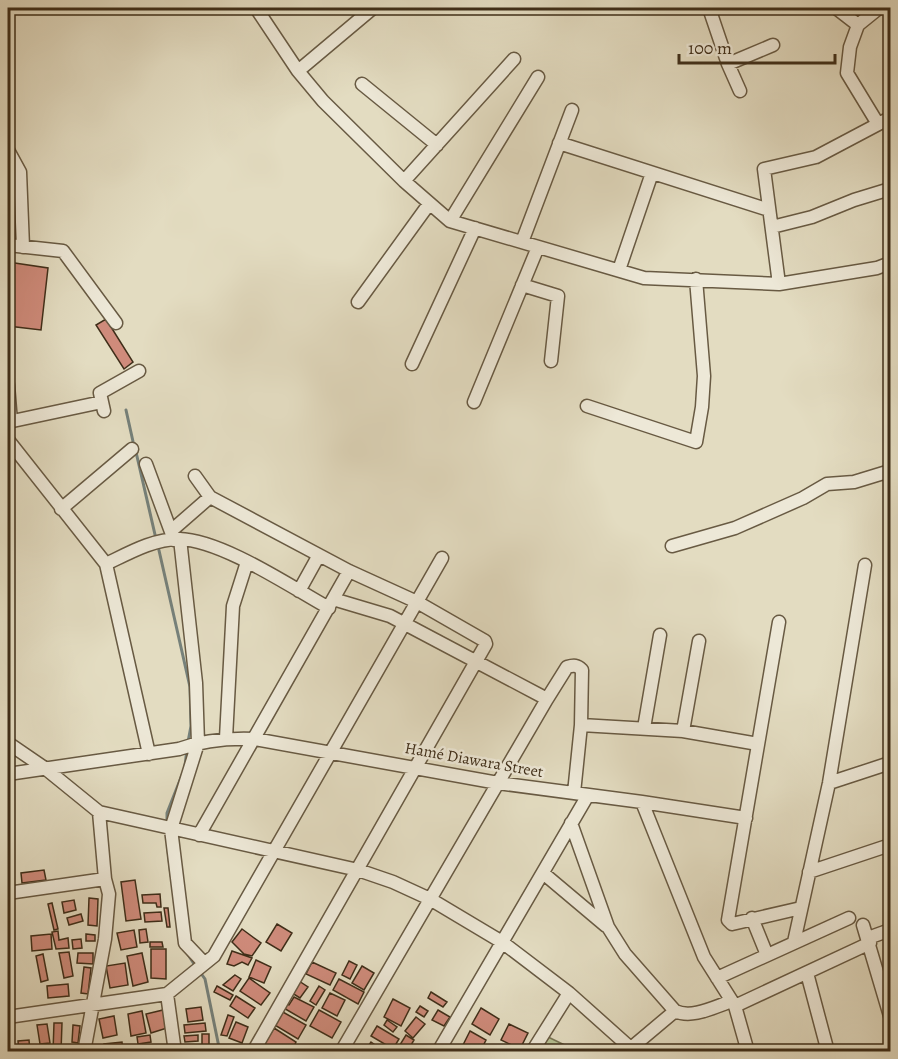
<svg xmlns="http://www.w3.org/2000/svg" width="898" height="1059" font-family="Alegreya,serif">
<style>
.green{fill:#b5c092;stroke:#7a7756;stroke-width:1.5}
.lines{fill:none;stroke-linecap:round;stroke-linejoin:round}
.stream{stroke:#76817b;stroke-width:3}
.building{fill:#cf8b7b;stroke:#3f2e19;stroke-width:1.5}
.minor-casing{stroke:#685a43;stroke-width:15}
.minor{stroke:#ede8d7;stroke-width:12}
.labels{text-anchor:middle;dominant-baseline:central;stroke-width:5;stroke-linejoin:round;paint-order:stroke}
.street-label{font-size:16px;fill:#3f2e19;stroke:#ede8d7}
</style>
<rect width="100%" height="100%" fill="#e3dcc1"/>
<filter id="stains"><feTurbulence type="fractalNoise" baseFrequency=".00333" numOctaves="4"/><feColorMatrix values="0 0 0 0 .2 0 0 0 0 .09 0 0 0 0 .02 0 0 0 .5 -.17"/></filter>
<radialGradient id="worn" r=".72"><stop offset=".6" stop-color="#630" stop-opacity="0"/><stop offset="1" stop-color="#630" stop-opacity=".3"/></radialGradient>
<path class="green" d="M546,1036L577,1051L538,1052Z"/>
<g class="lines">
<path class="stream" d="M126,410L134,446
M136,452L156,539
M158,546L190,687L191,726L188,742
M185,766L187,749
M167,823V813L182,775
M168,850L171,876
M187,953L196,967
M200,972L205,979L220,1052"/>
</g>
<path class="building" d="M8,262L48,268L41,330L8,326Z
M106,319L133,362L124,369L96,325Z
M44,870L46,880L22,883L21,873Z
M135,880L141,919L126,921L121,882Z
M160,894L161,907H157L156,903H143L142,895Z
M89,898L98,899L97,926L88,925Z
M74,900L76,910L64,913L62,902Z
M52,903L58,929L54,930L48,904Z
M164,908H168L170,927H167Z
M161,912L162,921L145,922L144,913Z
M81,914L83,921L69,925L67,918Z
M277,924L292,933L281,951L266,942Z
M146,929L148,942L140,943L139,930Z
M242,929L261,943L252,956L244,954L232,942Z
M134,930L137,947L121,950L117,933Z
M58,931L59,940L68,938L69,948L56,949L52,932Z
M51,934L52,949L32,951L31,936Z
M86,934L95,935V941H86Z
M81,939L82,948L73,949L72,940Z
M150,942H162L163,947H150Z
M151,949H166V979L151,978Z
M232,951L252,958L248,965L242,962L234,966L227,964Z
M69,952L73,976L64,978L59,953Z
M78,953H93V964L77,963Z
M142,953L148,982L133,986L127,956Z
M43,954L48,980L41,982L36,956Z
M256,960L271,967L264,983L249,977Z
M349,961L357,965L350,979L342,975Z
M312,962L336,973L330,985L306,974Z
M125,963L128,985L110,988L106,966Z
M362,966L374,973L364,990L352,983Z
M84,967L91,968L88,994L81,993Z
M235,975L241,979L233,991L223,985Z
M249,978L270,993L261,1005L240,991Z
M339,979L364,992L358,1004L333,990Z
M299,981L308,987L300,998L292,993Z
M68,984L69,996L48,998L47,986Z
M217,986L233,995L230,1000L214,992Z
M319,986L325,990L316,1005L310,1001Z
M431,992L447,1002L443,1007L428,998Z
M330,993L345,1000L337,1016L322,1008Z
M236,996L255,1008L248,1018L230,1006Z
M294,997L314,1007L306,1021L282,1007L285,1004L289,1005Z
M393,999L410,1008L401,1026L384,1017Z
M420,1006L428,1011L424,1017L416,1012Z
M201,1007L203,1020L188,1022L186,1009Z
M481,1008L499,1019L490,1035L472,1024Z
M163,1010L167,1028L151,1033L146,1014Z
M319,1010L341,1022L332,1038L310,1026Z
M438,1010L450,1017L444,1026L432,1020Z
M142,1011L146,1033L131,1036L128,1014Z
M281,1011L306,1025L298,1039L273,1024Z
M228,1015L234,1017L227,1036L221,1035Z
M114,1016L117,1035L103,1038L99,1019Z
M416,1017L425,1024L413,1038L405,1031Z
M387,1020L397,1027L393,1032L384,1025Z
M236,1022L248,1027L242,1043L229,1038Z
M54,1023H62L61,1052H53Z
M205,1023L206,1031L185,1033L184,1025Z
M47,1024L50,1043L40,1044L37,1025Z
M509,1024L528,1033L520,1049L501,1040Z
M73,1025L80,1026L78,1043L72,1042Z
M377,1026L399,1039L393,1049L371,1036Z
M274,1028L296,1042L291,1052H272L263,1046Z
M470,1031L486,1040L480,1052H470L462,1047Z
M202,1034H209V1052H202Z
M150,1035L151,1042L138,1044L137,1037Z
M198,1035V1041L185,1042L184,1036Z
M406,1035L414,1040L407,1052H404L398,1048Z
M29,1040L30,1052H19L18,1041Z
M122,1042L123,1052H105L104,1044Z
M371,1042L385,1052H364Z"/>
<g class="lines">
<defs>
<path id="minor" d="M256,8L298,71L323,101L404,181L450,221L644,278L779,284L877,268L890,263
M709,8L728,64L740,91
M836,8L858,25
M728,64L773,45
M298,71L373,8
M362,84L437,145
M878,124L847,73L850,47L858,25L879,8
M559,143L769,210
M8,150L20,172L23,247
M404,181L514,59
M450,221L538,77
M772,227L812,217L854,200L890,189
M522,242L572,110
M8,245L63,251L116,323
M619,270L652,173
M779,284L764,169L816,157L886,120L890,122
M522,285L558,296L551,361
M358,302L429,204
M412,364L475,228
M8,385L11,422
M474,402L538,247
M587,406L696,442L702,407L704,376L696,279
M104,411L100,393L139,371
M8,422L102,402
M8,440L106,564L149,754
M146,464L174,540
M195,476L210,497L349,571L417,602L485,641L486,644L253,1052
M61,509L132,449
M171,531L210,497
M180,539L196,683L198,743L171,829L185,943L204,963
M672,546L735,528L803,498L827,484L854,482L890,471
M106,564C129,553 153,539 179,539C222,540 291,587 329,608
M299,591L319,555
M333,599L390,616L547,699
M779,622L728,920L732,924L801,908
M581,725L683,731L758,744
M644,728L660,635
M683,731L699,641
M226,738L233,606L247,562
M8,743L46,769L99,812L358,870L393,882L430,899L502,942L569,993L635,1052
M8,774L179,749C204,740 227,738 254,739L498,783L642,802L746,818
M829,783L890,763
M642,802L704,957L735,1006L748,1052
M571,823L608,927L625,954L675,1011C692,1019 714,1007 732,1001
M199,835L349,571
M809,872L890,845
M543,873L606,926
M8,893L105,879
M752,918L767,955
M863,925L890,1016
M868,938L890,930
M794,942L829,783L865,565
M807,973L828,1052
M717,978L849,918
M167,994L175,1052
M735,1006L870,943
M8,1017L167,994L214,956L442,558
M631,1048L675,1011
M84,1052L105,939L109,894L105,879L99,812
M341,1052L547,699L567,667C574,665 577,665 582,670L581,725L574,793
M438,1052L588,795
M532,1052L569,993"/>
</defs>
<use href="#minor" class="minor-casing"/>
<use href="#minor" class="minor"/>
</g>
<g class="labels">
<g class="street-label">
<text transform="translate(474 760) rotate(10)">Hamé Diawara Street</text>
</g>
</g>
<rect width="898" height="1059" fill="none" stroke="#e3dcc1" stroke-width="30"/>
<rect x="9" y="9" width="880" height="1041" fill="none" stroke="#3f2e19" stroke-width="3"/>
<rect x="15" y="15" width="868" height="1029" fill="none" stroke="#3f2e19" stroke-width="1.5"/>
<path d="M679 54v9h156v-9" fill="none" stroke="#3f2e19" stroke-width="3"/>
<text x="688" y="54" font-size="18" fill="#3f2e19" stroke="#ede8d7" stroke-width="4.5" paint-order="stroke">100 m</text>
<rect width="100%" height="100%" filter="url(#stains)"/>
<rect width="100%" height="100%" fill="url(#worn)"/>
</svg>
